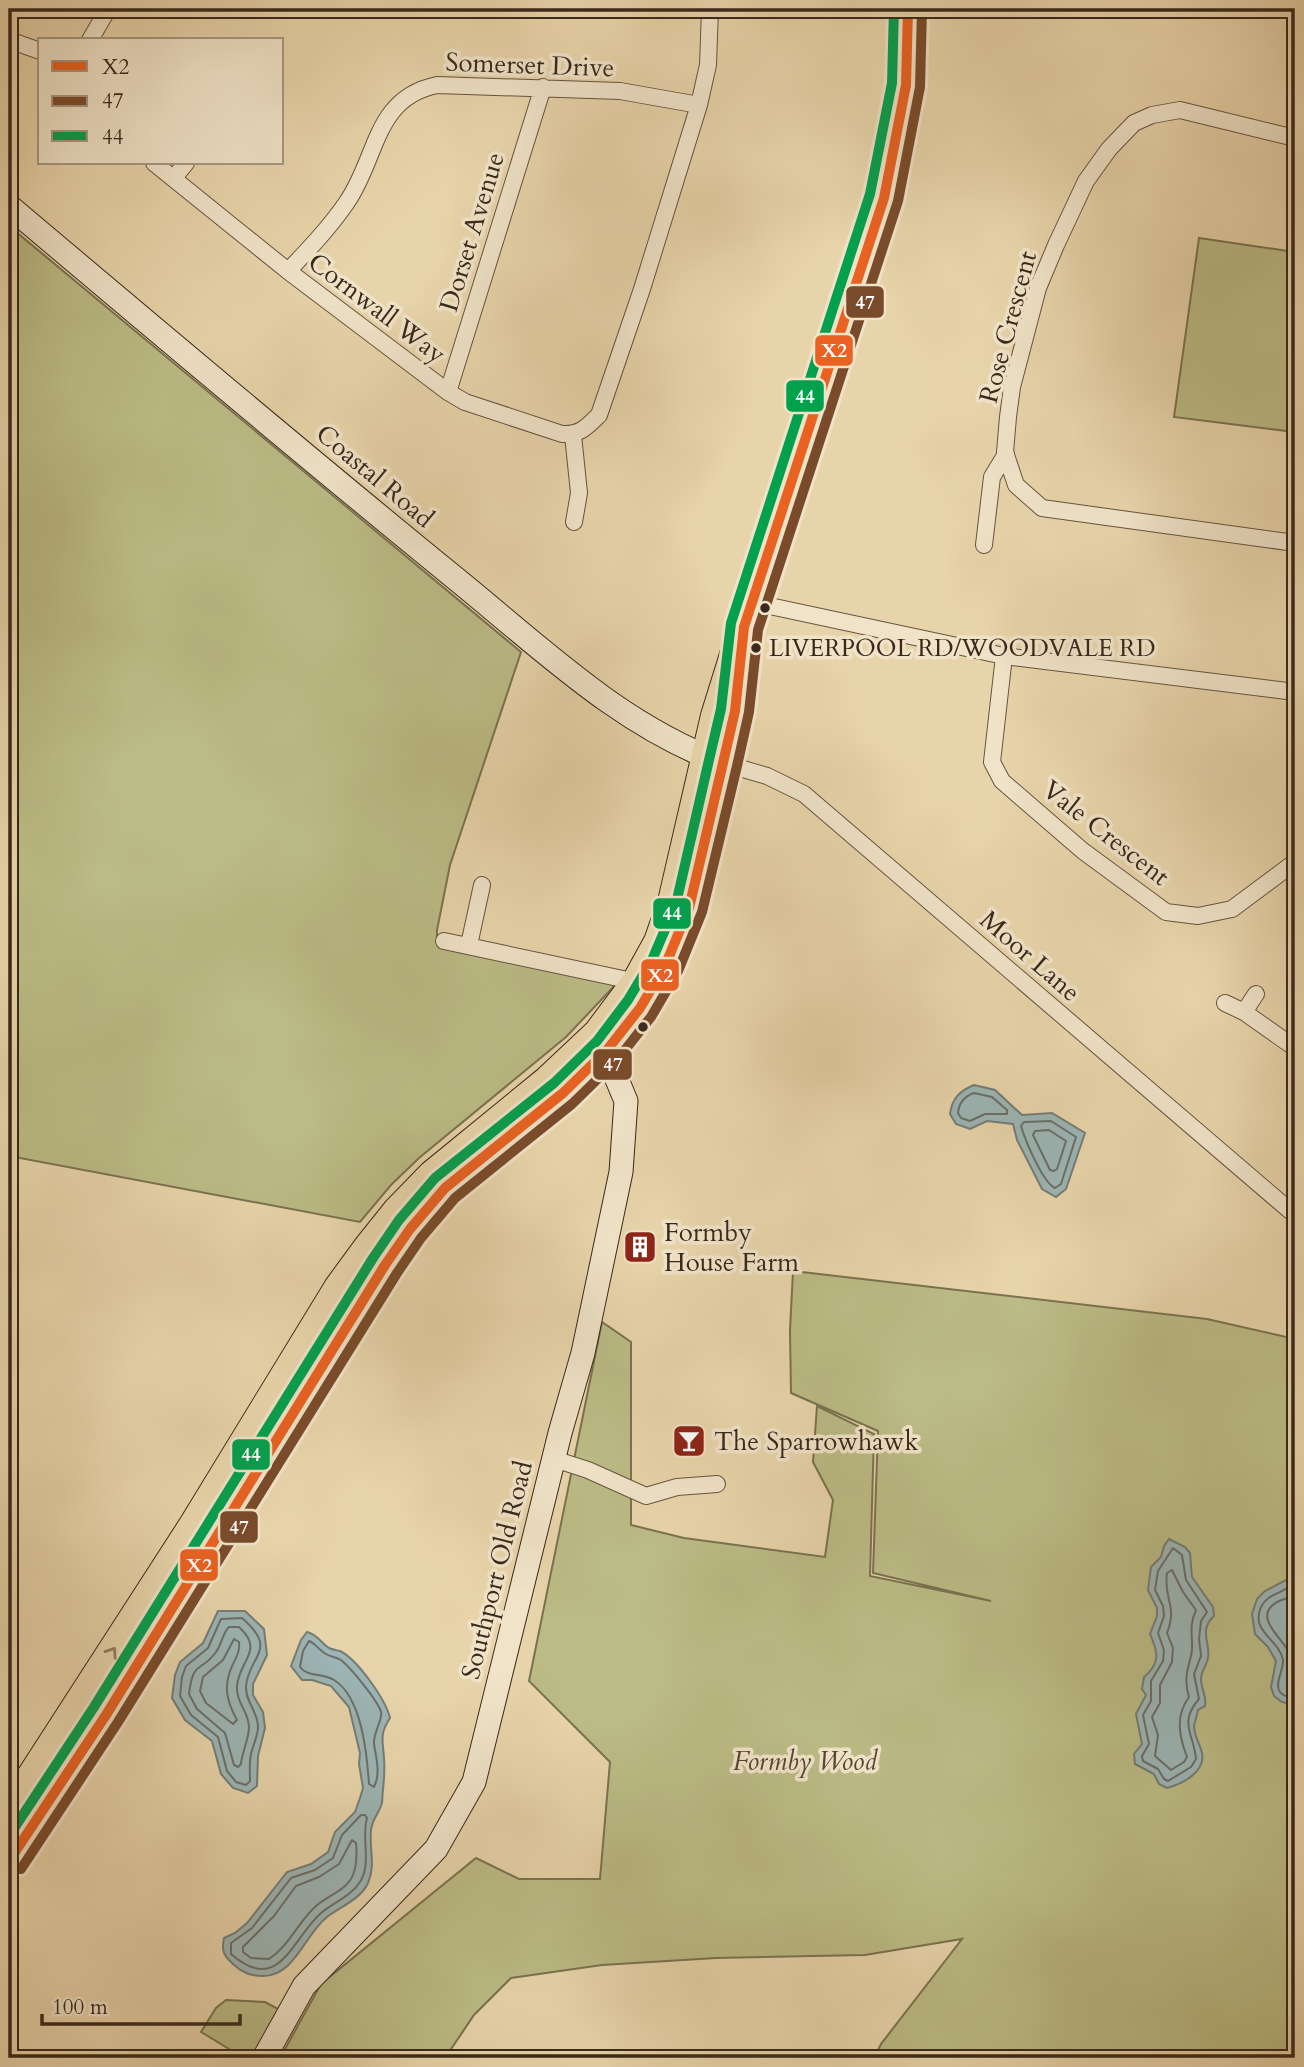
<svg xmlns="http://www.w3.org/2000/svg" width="1304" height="2067" font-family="Cardo,serif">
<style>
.green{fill:#bbbb85;stroke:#7a7250;stroke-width:2}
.water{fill:#9cb5b5;stroke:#747d77;stroke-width:2}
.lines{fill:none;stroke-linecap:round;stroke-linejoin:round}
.shore{stroke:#6a6e68;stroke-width:2}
.street-casing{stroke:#65533f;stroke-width:18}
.secondary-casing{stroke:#39281b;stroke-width:25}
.highway-casing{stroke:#39281b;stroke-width:32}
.street{stroke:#f0e3c8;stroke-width:16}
.secondary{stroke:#f0e3c8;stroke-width:23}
.highway{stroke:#e8d4aa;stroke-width:30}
.bus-1-casing{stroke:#f0e3c8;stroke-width:16}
.bus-2-casing{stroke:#f0e3c8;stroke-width:16}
.bus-3-casing{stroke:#f0e3c8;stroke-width:16}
.bus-1{stroke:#e96222;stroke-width:10}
.bus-2{stroke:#7a4b2a;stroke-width:10}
.bus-3{stroke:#03a04e;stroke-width:10}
.oneway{stroke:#907e62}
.bus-dot{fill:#39281b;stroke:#f0e3c8;stroke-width:2.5}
.labels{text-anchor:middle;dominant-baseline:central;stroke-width:7;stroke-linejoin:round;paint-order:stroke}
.bus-label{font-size:24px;fill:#39281b;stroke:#f0e3c8;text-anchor:start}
.street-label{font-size:26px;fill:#39281b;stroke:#f0e3c8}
.poi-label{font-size:26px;fill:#39281b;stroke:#f0e3c8;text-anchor:start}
.park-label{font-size:26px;font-style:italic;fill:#534530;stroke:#f0e3c8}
.line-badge{stroke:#f0e3c8;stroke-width:2.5}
.badge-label{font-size:19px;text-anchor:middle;font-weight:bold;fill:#fff}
</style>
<rect width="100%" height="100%" fill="#e8d4aa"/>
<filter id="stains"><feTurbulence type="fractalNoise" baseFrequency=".00286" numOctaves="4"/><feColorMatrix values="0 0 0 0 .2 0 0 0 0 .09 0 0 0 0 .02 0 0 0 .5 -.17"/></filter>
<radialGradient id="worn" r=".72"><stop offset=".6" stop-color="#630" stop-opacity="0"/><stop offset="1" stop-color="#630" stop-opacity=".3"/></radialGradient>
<path class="green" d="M9,226L521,652L450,865L437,930V942L619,981L566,1037L419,1158L391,1185L360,1222L9,1156Z
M1199,238L1295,252V432L1174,417Z
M793,1271L1207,1319L1295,1339V2058H874L881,2044L962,1939L865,1955L716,1958L602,1965L511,1978L474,2015L445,2058H280L321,1984L476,1858L519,1879H600L610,1762L529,1681L602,1322L631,1342V1525L684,1538L825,1557L833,1500L813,1462L817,1406L874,1434L870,1576L991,1601L873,1573L878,1431L791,1393L790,1330Z
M226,2000L265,2002L280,2010L252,2058H244L201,2032L216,2008Z"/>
<path class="water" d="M974,1085L995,1090L1022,1115L1052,1113L1085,1133L1066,1189L1056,1197L1042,1189L1017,1140L1013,1124L987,1121L970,1129L956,1124L950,1114C952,1099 959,1091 974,1085Z
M1169,1539L1185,1547L1190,1553L1192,1577L1213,1607L1214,1616C1198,1631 1211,1643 1208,1658C1207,1666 1201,1670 1201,1679C1201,1689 1207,1696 1205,1706L1198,1710C1197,1715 1195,1721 1194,1726C1194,1736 1200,1744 1202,1753C1206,1772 1182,1784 1167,1788L1159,1784L1154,1774L1135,1764L1134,1754L1142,1744L1136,1714L1146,1695L1142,1689L1144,1677C1161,1663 1158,1652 1150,1634L1157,1616V1608L1148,1590L1151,1567L1161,1557L1164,1546Z
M1295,1561V1705L1282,1702L1274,1696L1271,1687L1276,1661L1268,1647L1255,1634L1252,1614L1257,1599L1265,1591L1288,1579Z
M218,1611H245L264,1629L267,1655L253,1684V1695L263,1712L265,1728L258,1756L257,1786L248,1793L233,1788L221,1774L212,1741L185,1720L172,1698L175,1675L180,1662L203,1643Z
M307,1632C318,1635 320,1642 329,1648C333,1650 337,1650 340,1651C357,1659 386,1700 390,1718C379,1735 383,1740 384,1758C385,1769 384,1780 383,1790C382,1795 383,1802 381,1806C378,1814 372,1820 371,1830C369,1848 376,1865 368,1883C361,1899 340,1907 327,1917C305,1934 295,1976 263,1976C251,1976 243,1973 234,1965C224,1956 221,1951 224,1938L235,1933L247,1923L287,1872L311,1864L328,1852L335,1832L355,1812L360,1798L363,1788L359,1764L360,1753L349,1707L331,1686L312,1680H302L291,1666L301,1640Z"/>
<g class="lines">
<path class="shore" d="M974,1093L992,1097L1007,1110V1114H985L970,1121L961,1118L958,1113C959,1103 965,1096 974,1093Z
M1051,1121L1076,1137L1061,1184L1055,1188C1043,1183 1025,1140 1021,1126L1024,1122Z
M1049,1130L1066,1141L1057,1169L1054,1171L1050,1170L1033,1135L1035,1131Z
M1173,1548L1182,1555L1186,1580L1207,1612L1201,1621L1199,1639L1201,1656L1194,1674L1199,1699C1178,1723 1194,1734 1196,1759L1191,1767L1168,1781L1164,1779L1158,1769L1143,1761L1142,1756L1149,1744L1143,1715L1151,1701V1681L1163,1661L1164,1650L1158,1633L1164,1616L1163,1606L1155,1590L1158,1571Z
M1172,1570L1183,1592L1196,1610C1187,1629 1195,1642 1191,1656C1187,1671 1184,1681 1189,1697C1175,1716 1179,1736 1187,1757L1184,1762L1171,1770L1155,1756L1158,1735L1152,1717L1160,1703V1685L1172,1662L1173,1648L1167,1633C1178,1605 1163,1599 1167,1573Z
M1295,1581C1286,1594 1268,1592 1261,1607C1250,1632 1279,1639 1283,1660C1284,1669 1274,1684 1280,1692C1284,1697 1290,1697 1295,1698
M1295,1595C1289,1599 1280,1599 1274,1604C1253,1620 1287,1641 1291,1657C1293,1665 1289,1677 1288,1685L1295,1689
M242,1618C279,1650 249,1655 246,1686C245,1702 258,1711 258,1727C258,1736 253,1745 251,1754C249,1763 250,1772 250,1781L246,1785L236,1782L227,1771L218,1737L191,1715L180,1696L182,1677L186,1666L208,1648L221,1619Z
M229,1627H239C265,1651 239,1660 237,1686C236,1703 249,1712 249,1727C249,1739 242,1752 241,1764L238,1767L234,1765L225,1733L197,1709L189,1694C193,1659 201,1673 216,1652C222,1644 222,1634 229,1627Z
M234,1639L239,1642C240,1651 237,1656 233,1664C223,1685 226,1700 237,1720L233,1724L206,1703L200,1691L203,1677L223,1660Z
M309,1641C315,1643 319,1650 326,1654C331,1657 336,1657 341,1660C351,1668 378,1701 381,1712C383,1719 373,1733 374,1744C376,1758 381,1773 374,1787L369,1784C367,1755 362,1697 334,1680C323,1673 307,1677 300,1667L303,1651Z
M361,1815H365L367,1818C361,1838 372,1863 360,1882C350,1897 334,1902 321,1913C291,1940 279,1996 231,1954V1943L252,1928L291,1878L315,1870L333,1858L342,1835Z
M352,1840L356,1843C357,1854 357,1865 353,1875C347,1890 327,1896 316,1906C298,1922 289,1946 269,1959L251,1958L243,1952V1947L274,1916L296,1886L319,1877L339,1864Z"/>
<defs>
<path id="street" d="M9,40L40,51
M90,40L108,9
M1295,138L1180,110L1152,115L1134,123L1109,149L1086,181L1056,245L1038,288L1012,387L1008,417L1005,452L1016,485L1042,508L1295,543
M154,163L288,271L448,392L465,402L562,434C580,435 587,427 599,415L642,289L699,105L708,65L710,9
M174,178L186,163
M288,271C309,249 330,227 347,202C378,157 374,98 437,85L620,91L699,105
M448,392L543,87
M573,435L579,493L574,522
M984,545L992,477L1006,454
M751,602L1004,656L1295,692
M1004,656L992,762L1002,781L1083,851L1166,912L1198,916L1232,909L1295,862
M723,763L767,776L804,794L1295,1215
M444,941L637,982
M469,945L482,885
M1225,1003L1244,1012L1295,1048
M1244,1012L1256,994
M554,1459L588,1470L646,1496L677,1487L717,1484"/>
<path id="secondary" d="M9,206C157,331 305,456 455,578C539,646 620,726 723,763
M264,2058L304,1986L436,1849L474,1782L560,1433L583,1353L621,1172L626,1101L598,1034"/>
<path id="highway" d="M9,1812L193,1527L339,1288L369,1247L397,1212L433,1175L548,1081L598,1034L637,982L659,942L673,902L716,716L773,533L884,198L906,85L908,9
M9,1861L106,1715L385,1265L433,1201"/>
</defs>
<use href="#street" class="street-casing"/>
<use href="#secondary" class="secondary-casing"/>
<use href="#highway" class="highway-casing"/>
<use href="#street" class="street"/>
<use href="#secondary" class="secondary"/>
<use href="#highway" class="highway"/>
<defs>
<path id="bus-1" d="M9,1861L106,1715L385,1265L410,1229L445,1188L563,1093L607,1050L640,1008L665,966L689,908L723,763L735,711L744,627L884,198L906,85L908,9"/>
<path id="bus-2" d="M21,1869L118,1722L397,1273L421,1238L455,1198L572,1104L617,1060L651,1017L678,971L702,912L737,766L749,712L758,630L898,201L920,87L922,9"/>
<path id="bus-3" d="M9,1836L94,1707L373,1258L399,1220L435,1178L554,1083L597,1041L628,1000L652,960L676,904L709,760L721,709L731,623L870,194L892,83L894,9"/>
</defs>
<use href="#bus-1" class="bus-1-casing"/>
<use href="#bus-2" class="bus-2-casing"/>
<use href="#bus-3" class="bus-3-casing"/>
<use href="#bus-1" class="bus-1"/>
<use href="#bus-2" class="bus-2"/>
<use href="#bus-3" class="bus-3"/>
</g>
<defs><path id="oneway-chevron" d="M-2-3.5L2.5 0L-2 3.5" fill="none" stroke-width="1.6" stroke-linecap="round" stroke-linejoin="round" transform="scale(1.75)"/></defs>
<use class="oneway" href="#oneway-chevron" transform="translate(112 1652) rotate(-57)"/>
<defs>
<symbol id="building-square" viewBox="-11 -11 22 22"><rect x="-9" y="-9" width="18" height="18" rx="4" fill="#8f2418" stroke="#f0e3c8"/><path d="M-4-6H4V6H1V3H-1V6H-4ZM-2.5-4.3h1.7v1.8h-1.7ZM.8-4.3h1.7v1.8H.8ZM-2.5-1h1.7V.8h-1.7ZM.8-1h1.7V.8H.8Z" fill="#fff"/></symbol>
<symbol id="bar-square" viewBox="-11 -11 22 22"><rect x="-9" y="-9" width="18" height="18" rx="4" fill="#8f2418" stroke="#f0e3c8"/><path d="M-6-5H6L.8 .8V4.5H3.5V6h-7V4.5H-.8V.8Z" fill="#fff"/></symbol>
</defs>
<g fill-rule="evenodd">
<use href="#building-square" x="621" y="1228" width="38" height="38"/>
<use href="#bar-square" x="670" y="1422" width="38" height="38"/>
</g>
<g class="bus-dot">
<circle cx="765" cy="608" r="6"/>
<circle cx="756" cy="648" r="6"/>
<circle cx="643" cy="1027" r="6"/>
</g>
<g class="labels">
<g class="bus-label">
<text x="769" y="648">LIVERPOOL RD/WOODVALE RD</text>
</g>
<g class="street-label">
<text transform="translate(530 65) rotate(2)">Somerset Drive</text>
<text transform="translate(472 232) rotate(-73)">Dorset Avenue</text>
<text transform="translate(377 308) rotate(37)">Cornwall Way</text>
<text transform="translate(1008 327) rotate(-75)">Rose Crescent</text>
<text transform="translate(375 476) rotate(40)">Coastal Road</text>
<text transform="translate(1106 833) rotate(38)">Vale Crescent</text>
<text transform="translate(1030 956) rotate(41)">Moor Lane</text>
<text transform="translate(497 1570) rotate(-76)">Southport Old Road</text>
</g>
<g class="poi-label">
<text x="664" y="1232">Formby<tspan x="664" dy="30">House Farm</tspan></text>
<text x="714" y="1441">The Sparrowhawk</text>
</g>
<g class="park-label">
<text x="805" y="1761">Formby Wood</text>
</g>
</g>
<g class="line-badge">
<rect x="845" y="285" width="40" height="34" rx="7" fill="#7a4b2a"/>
<rect x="814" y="334" width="40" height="33" rx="7" fill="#e96222"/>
<rect x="785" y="379" width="40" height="34" rx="7" fill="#03a04e"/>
<rect x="652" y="897" width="40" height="33" rx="7" fill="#03a04e"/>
<rect x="640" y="958" width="40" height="34" rx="7" fill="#e96222"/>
<rect x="592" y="1048" width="41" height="33" rx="7" fill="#7a4b2a"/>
<rect x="231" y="1438" width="40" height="33" rx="7" fill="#03a04e"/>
<rect x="219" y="1510" width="40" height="34" rx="7" fill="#7a4b2a"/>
<rect x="179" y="1548" width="40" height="34" rx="7" fill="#e96222"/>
</g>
<g class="badge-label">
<text x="865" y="309">47</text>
<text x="834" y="357">X2</text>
<text x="805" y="403">44</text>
<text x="672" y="920">44</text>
<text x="660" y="982">X2</text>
<text x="613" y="1071">47</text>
<text x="251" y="1461">44</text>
<text x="239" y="1534">47</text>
<text x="199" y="1572">X2</text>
</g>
<rect width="1304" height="2067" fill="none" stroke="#e8d4aa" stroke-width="35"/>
<rect x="10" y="10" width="1283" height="2046" fill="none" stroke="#39281b" stroke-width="3.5"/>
<rect x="18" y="18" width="1269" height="2032" fill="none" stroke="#39281b" stroke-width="2"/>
<rect x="38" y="38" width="245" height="126" fill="#f0e3c8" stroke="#a79883" stroke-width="2"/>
<rect x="52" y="61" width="35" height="10" fill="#e96222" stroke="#a79883" stroke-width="2"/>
<text x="102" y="74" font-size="21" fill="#39281b">X2</text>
<rect x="52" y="96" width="35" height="10" fill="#7a4b2a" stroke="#a79883" stroke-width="2"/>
<text x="102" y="108" font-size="21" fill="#39281b">47</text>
<rect x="52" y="131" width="35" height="10" fill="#03a04e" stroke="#a79883" stroke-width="2"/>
<text x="102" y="144" font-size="21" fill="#39281b">44</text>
<path d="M42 2014v10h198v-10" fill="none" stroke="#39281b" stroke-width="3.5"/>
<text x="52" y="2014" font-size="21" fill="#39281b" stroke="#f0e3c8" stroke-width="5" paint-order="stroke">100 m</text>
<rect width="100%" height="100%" filter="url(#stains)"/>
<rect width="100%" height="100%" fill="url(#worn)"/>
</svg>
